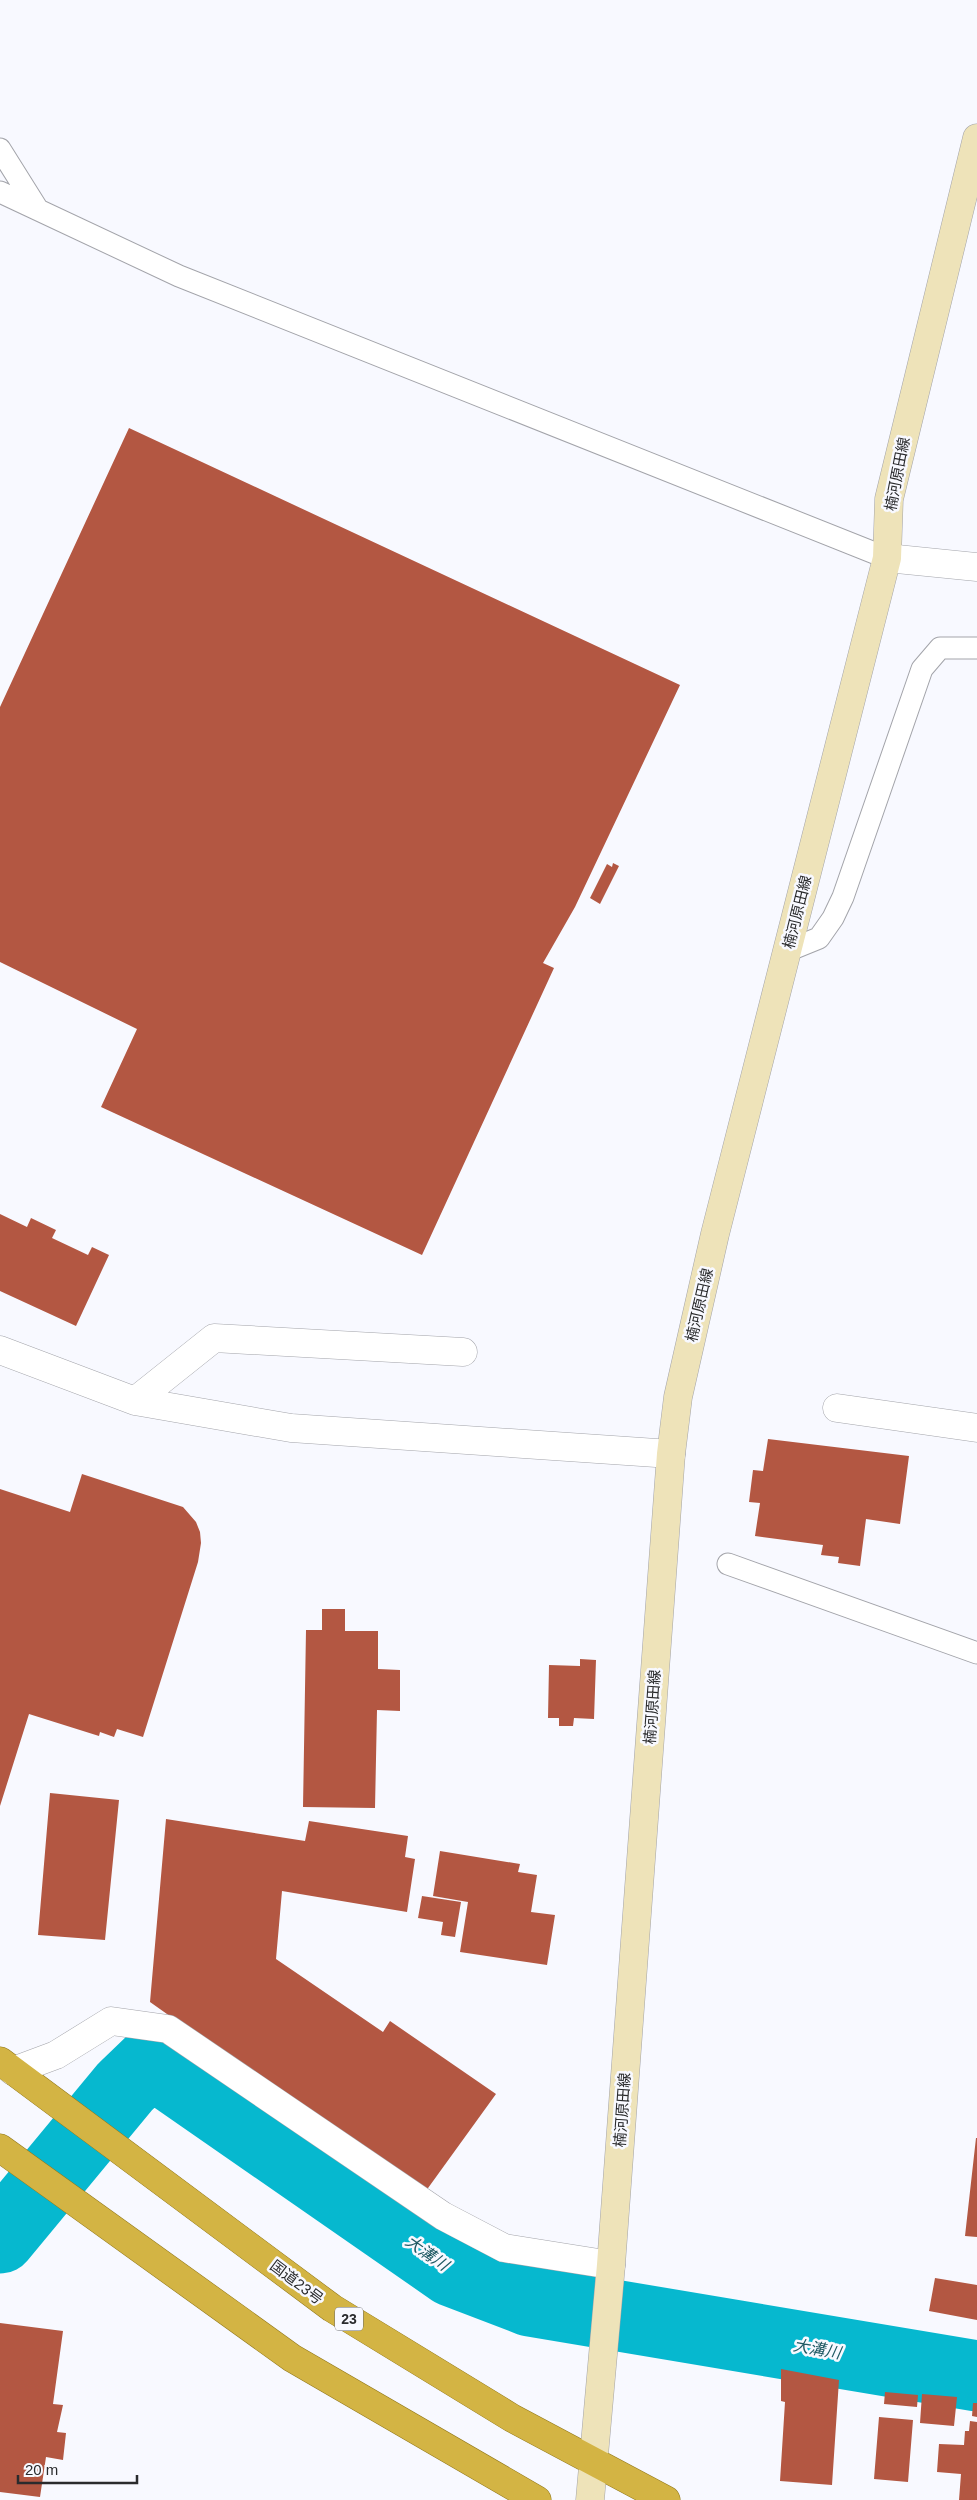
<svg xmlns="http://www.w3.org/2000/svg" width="977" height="2500" font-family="Helvetica,'Noto Sans JP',sans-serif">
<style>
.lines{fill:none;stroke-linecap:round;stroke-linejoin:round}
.river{stroke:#06b8cf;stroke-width:71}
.building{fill:#b35742}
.service-casing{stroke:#a3a4aa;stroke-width:23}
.minor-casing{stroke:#a3a4aa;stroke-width:29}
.secondary-casing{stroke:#a3a4aa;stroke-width:29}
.trunk-casing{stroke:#91781d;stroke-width:29}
.service{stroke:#fff;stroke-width:21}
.minor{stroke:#fff;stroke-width:28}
.secondary{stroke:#eee3b9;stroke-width:28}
.trunk{stroke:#d3b444;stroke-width:28}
.labels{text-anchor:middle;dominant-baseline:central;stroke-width:5;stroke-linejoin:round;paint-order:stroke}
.shield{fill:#f8f9ff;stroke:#68696c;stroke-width:1}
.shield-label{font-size:14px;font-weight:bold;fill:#2a2b2d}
.street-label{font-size:15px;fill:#2a2b2d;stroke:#f8f9ff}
.water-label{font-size:16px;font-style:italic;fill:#205a64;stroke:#f8f9ff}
</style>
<rect width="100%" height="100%" fill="#f8f9ff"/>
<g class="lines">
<path class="river" d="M0,2238L125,2087L151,2062L452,2271L530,2301L977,2376"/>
</g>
<path class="building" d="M129,428L680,685L575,907L543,963L554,968L422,1255L101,1107L137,1029L0,962V707Z
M613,863L619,866L600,904L590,898L607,864L612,867Z
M0,1214L27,1227L31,1218L56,1230L52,1238L88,1255L92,1247L109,1255L76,1326L0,1291Z
M768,1439L909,1456L900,1524L866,1519L860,1566L838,1563L839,1557L821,1555L823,1545L755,1536L760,1503L749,1502L753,1470L763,1471Z
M82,1474L183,1507L196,1522L200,1532L201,1543L198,1562L143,1737L117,1729L114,1737L100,1732L99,1736L29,1714L0,1806V1489L70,1512Z
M322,1609H345V1631H378V1669L400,1670V1711L377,1710L375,1808L303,1807L306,1630H322Z
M580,1659L596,1660L594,1719L574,1718L573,1726H559V1718H548L549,1665L580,1666Z
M50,1793L119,1800L105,1940L38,1935Z
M166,1819L305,1841L309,1821L408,1836L405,1857L415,1859L407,1912L282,1891L276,1959L383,2032L390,2021L496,2094L423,2195L150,2002Z
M440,1851L520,1864L518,1872L537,1875L531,1912L555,1915L547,1965L460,1952L468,1902L433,1896Z
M422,1896L461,1902L455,1937L441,1935L443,1922L418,1918Z
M976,2138H977V2237L965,2236Z
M935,2278L977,2285V2320L929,2311Z
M0,2323L63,2331L53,2404L63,2405L57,2432L66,2433L63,2460L46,2457L40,2497L0,2492Z
M781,2369L839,2380L832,2485L780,2481L785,2402L781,2401Z
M885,2392L918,2395L917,2407L884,2404Z
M922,2394L957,2397L954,2426L920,2423Z
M973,2403H977V2417L972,2416Z
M879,2417L913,2420L908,2482L874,2479Z
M970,2421L977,2422V2500H959L961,2474L937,2472L939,2444L964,2445L965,2431H969Z"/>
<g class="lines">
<defs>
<path id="service" d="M0,149L37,208
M0,192L179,276L887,558
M787,951L819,938L833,918L843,897L922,669L940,648H977
M728,1564L977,1653"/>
<path id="minor" d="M887,558L977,567
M0,1350L135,1401L291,1428L671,1454
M135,1401L214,1338L463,1352
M837,1408L977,1428
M13,2071L56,2055L111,2021L168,2029L443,2216L504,2248L611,2265"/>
<path id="secondary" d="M590,2500L611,2265L671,1454L678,1397L715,1234L887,558L889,499L977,138"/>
<path id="trunk" d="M0,2061L332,2308L512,2418L666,2500
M0,2148L292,2358L537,2500"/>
</defs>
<use href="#service" class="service-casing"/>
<use href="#minor" class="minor-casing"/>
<use href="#secondary" class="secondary-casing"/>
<use href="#trunk" class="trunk-casing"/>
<use href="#service" class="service"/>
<use href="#minor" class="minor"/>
<use href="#secondary" class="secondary"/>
<use href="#trunk" class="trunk"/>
</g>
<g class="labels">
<rect class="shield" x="335" y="2307.5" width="28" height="23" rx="4"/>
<g class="shield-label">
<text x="349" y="2319">23</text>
</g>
<g class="street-label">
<text transform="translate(897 474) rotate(-79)">楠河原田線</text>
<text transform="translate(797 912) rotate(-76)">楠河原田線</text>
<text transform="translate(699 1305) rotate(-77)">楠河原田線</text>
<text transform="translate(652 1707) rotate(-86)">楠河原田線</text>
<text transform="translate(622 2110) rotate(-86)">楠河原田線</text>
<text transform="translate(297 2282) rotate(37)">国道23号</text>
</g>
<g class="water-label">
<text transform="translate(427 2253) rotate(35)">大溝川</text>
<text transform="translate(817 2349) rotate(10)">大溝川</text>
</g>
</g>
<path d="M18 2475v8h119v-8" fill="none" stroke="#2a2b2d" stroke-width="2.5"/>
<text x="25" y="2475" font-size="15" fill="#2a2b2d" stroke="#f8f9ff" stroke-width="4" paint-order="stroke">20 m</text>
</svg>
